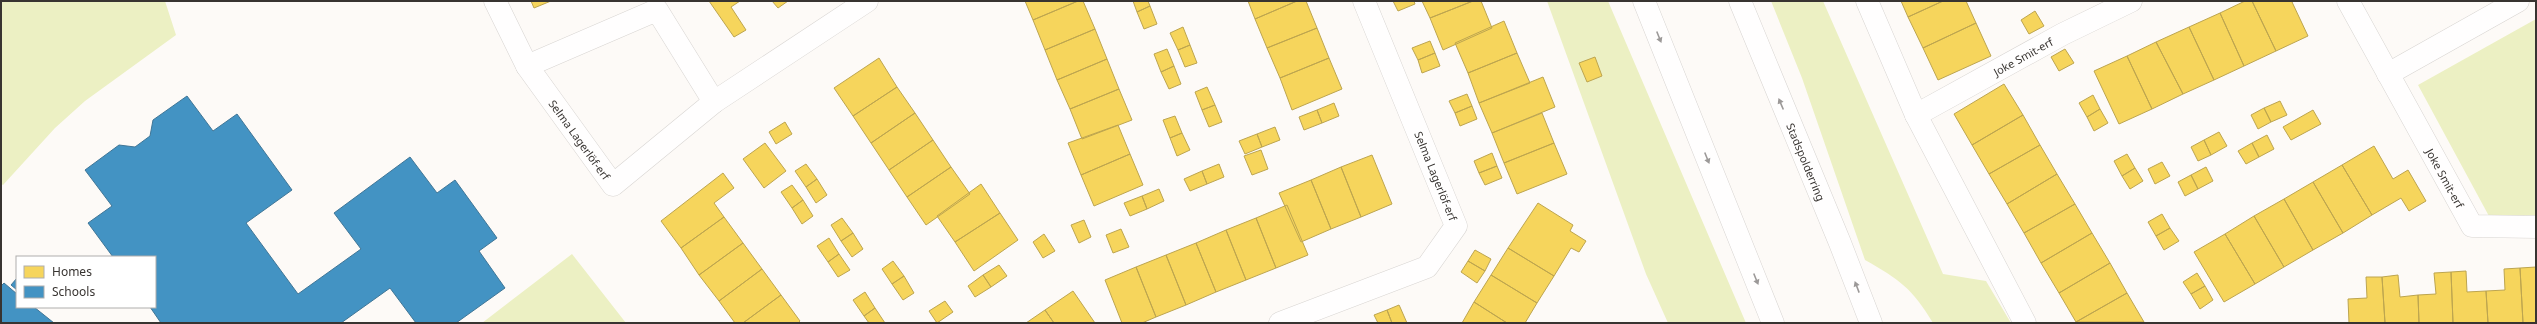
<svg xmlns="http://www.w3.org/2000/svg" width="2537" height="324" font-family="'Noto Sans',sans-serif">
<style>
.green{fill:#ecf0c3}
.homes{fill:#f6d55c;stroke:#bda54f}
.schools{fill:#4393c3;stroke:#407697}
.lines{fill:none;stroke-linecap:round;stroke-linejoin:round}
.street-casing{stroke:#d8d5d2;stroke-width:23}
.secondary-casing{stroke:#d8d5d2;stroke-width:23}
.street{stroke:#fffefe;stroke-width:22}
.secondary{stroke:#fffefe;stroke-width:22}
.oneway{fill:#9c9998}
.labels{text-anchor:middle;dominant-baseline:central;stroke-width:4;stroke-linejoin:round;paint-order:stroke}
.street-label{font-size:11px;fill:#383431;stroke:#fff}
</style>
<rect width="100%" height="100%" fill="#fdfaf7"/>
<path class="green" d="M1,1H165L176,35L85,101L55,128L3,185L1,184Z
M1547,1H1608L1746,323H1668L1646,274Z
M1771,1H1823L1943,274L1986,281L2011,323H1933C1912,288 1900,280 1865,260L1802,78Z
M2536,19V215L2490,218L2418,85Z
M572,254L626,323H482Z"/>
<path class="homes" d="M531,1H551L534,8Z
M709,1H740L731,7L746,30L734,37Z
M772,1H788L778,8Z
M1025,1H1078L1033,20Z
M1078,1H1083L1095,29L1045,50L1033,20Z
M1133,1H1148L1150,6L1137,12Z
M1248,1H1297L1255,19Z
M1297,1H1306L1317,28L1267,48L1255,19Z
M1393,1H1414L1415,4L1398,11Z
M1422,1H1473L1430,18Z
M1473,1H1481L1492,28L1443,50L1430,18Z
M1901,1H1943L1908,17Z
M1943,1H1966L1976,23L1923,48L1908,17Z
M2245,1H2252L2276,51L2244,66L2220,13Z
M2252,1H2295L2292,2L2308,36L2276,51Z
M1150,6L1157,24L1144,29L1137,12Z
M2035,11L2044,26L2029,34L2021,20Z
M2220,13L2244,66L2214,80L2189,27Z
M1504,21L1517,53L1468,73L1455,43Z
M1976,23L1991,56L1938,80L1923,48Z
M1183,27L1190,45L1178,50L1170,33Z
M2189,27L2214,80L2183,94L2156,42Z
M1317,28L1329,58L1280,78L1267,48Z
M1095,29L1107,59L1057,80L1045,50Z
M1430,41L1435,53L1418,60L1412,48Z
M2156,42L2183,94L2152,109L2127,56Z
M1190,45L1197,63L1185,67L1178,50Z
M1167,49L1174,66L1161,72L1154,54Z
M2065,49L2074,63L2059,71L2051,57Z
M1435,53L1440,66L1422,73L1418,60Z
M1517,53L1530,83L1479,103L1468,73Z
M2127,56L2152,109L2119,124L2094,71Z
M1595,57L1602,76L1587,82L1579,63Z
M879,58L897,87L853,116L834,88Z
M1329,58L1342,89L1292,110L1280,78Z
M1107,59L1119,89L1070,109L1057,80Z
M1174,66L1181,84L1169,89L1161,72Z
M1543,77L1555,107L1492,133L1479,103Z
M2004,84L2023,115L1972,145L1954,114Z
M897,87L915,113L871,143L853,116Z
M1207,87L1215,105L1202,110L1195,92Z
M1119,89L1132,120L1082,139L1070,109Z
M1467,94L1472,106L1455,113L1449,101Z
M2093,95L2100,109L2087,117L2079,103Z
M2280,101L2287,115L2271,122L2264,108Z
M1334,103L1339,116L1322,123L1317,110Z
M1215,105L1222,122L1209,127L1202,110Z
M1472,106L1477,119L1460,126L1455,113Z
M2264,108L2271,122L2258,129L2251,115Z
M2100,109L2108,123L2094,131L2087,117Z
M1317,110L1322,123L1304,130L1299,117Z
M2313,110L2321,124L2291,140L2283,127Z
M915,113L933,140L889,170L871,143Z
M1542,113L1554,143L1504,163L1492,133Z
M2023,115L2040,145L1989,174L1972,145Z
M1175,116L1182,133L1170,138L1163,120Z
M785,122L792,134L776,144L769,132Z
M1118,125L1130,154L1081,175L1068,143Z
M1275,127L1280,140L1262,147L1257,134Z
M2219,132L2227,146L2211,155L2204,140Z
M1182,133L1190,150L1177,156L1170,138Z
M1257,134L1262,147L1245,154L1239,141Z
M2267,135L2274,149L2259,157L2252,143Z
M933,140L951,167L907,197L889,170Z
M2204,140L2211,155L2198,161L2191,147Z
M765,143L786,171L764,188L743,159Z
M1554,143L1567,174L1517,194L1504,163Z
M2252,143L2259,157L2246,164L2238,151Z
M2040,145L2057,174L2007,204L1989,174Z
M2374,146L2393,179L2408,170L2426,201L2409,211L2401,198L2372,215L2342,165Z
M1261,150L1268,169L1252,175L1244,156Z
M1492,153L1497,166L1479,173L1474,161Z
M1130,154L1143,185L1094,206L1081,175Z
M2127,154L2135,168L2122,176L2114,161Z
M1372,155L1392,204L1361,217L1341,167Z
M2162,162L2170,176L2155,184L2148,169Z
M806,164L817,179L806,187L795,171Z
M1219,164L1224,177L1207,184L1202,171Z
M2342,165L2372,215L2343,233L2313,182Z
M1497,166L1502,178L1485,185L1479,173Z
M951,167L970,194L926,225L907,197Z
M1341,167L1361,217L1331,229L1311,180Z
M2206,167L2213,181L2198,189L2191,175Z
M2135,168L2143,181L2130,189L2122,176Z
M1202,171L1207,184L1190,191L1184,179Z
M723,173L734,188L714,203L724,217L681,248L661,221Z
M2057,174L2075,204L2024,233L2007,204Z
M2191,175L2198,189L2185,196L2178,182Z
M817,179L827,195L816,203L806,187Z
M1311,180L1331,229L1301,242L1279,193Z
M2313,182L2343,233L2313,250L2284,199Z
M981,184L1000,213L955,242L937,216Z
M792,185L803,200L792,208L781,192Z
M1159,189L1164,201L1147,209L1142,196Z
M1142,196L1147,209L1130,216L1124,203Z
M2284,199L2313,250L2284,267L2254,216Z
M803,200L813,216L802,224L792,208Z
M1538,203L1573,225L1570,231L1586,241L1579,252L1571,248L1554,276L1508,248Z
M2075,204L2092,233L2041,263L2024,233Z
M1287,205L1308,255L1276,268L1256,218Z
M1000,213L1018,240L974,271L955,242Z
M2162,214L2170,228L2156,236L2148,222Z
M2254,216L2284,267L2255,284L2225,234Z
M724,217L743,243L699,275L681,248Z
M842,218L853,233L841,241L831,225Z
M1256,218L1276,268L1246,280L1226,230Z
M1084,220L1091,237L1079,243L1071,225Z
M2170,228L2179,241L2164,250L2156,236Z
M1121,229L1129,247L1113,253L1106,235Z
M1226,230L1246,280L1216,292L1196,243Z
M853,233L863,249L852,257L841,241Z
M2092,233L2110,263L2059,293L2041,263Z
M1044,234L1055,251L1043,258L1033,242Z
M2225,234L2255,284L2224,302L2194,252Z
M829,238L839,254L828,262L817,246Z
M743,243L762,269L719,301L699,275Z
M1196,243L1216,292L1186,305L1166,255Z
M1508,248L1554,276L1537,303L1491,275Z
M1475,250L1491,259L1485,271L1468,261Z
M839,254L850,270L838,277L828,262Z
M1166,255L1186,305L1156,317L1136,267Z
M893,261L904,276L892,284L882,269Z
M1468,261L1485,271L1477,283L1461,272Z
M2110,263L2127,293L2076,322L2059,293Z
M999,265L1007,276L991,287L983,275Z
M1136,267L1156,317L1142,323H1122L1105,280Z
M2536,267V323H2523L2520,268Z
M2520,268L2523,323H2488L2486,291L2505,290L2504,269Z
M762,269L781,295L743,323H735L719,301Z
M2466,271L2467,292L2486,291L2488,323H2453L2451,272Z
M2451,272L2453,323H2419L2418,295L2436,294L2434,273Z
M2197,273L2205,286L2191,294L2183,282Z
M983,275L991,287L975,297L968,286Z
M1491,275L1537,303L1525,323H1507L1474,302Z
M2398,275L2400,297L2418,295L2419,323H2385L2382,277Z
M904,276L914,293L903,300L892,284Z
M2366,277H2382L2385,323H2349L2348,299L2367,298Z
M2205,286L2213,300L2200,309L2191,294Z
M1073,291L1095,323H1054L1045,310Z
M865,292L875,308L864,316L853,300Z
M2127,293L2144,322H2076Z
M781,295L800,321L798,323H743Z
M945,301L953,312L937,323L929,311Z
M1474,302L1507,323H1462Z
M1399,305L1400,307L1407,323H1392L1387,310Z
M875,308L885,323H869L864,316Z
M1045,310L1054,323H1026Z
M1387,310L1392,323H1378L1374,315Z"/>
<path class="schools" d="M187,96L213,131L237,114L292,190L246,223L298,294L361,249L334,213L410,157L437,193L455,180L497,238L479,251L505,288L456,323H416L390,288L341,323H161L150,307H155V257H113L88,223L112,206L85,170L119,145L135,147L150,136L153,120Z
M17,278V290L11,285Z
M4,283L17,294V307H34L54,323H1V286Z"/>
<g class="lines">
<defs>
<g id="street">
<path id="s1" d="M495,1L527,66L613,185L714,102L867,1"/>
<path d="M1867,1L1916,115L2025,323"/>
<path id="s2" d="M2348,1L2472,226L2536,227"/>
<path d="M527,66L657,10L714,102"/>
<path d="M2388,74L2518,1"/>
<path id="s3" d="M1916,115L2063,34L2131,1"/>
<path d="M1280,323L1427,267L1456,226L1364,1"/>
</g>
<g id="secondary">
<path d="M1644,1L1773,323"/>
<path id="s4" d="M1740,1L1840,243L1871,323"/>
</g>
</defs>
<use href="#street" class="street-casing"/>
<use href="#secondary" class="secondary-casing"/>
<use href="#street" class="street"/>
<use href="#secondary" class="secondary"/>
</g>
<defs><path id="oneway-solid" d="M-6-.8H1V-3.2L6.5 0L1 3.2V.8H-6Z"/></defs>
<g class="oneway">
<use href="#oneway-solid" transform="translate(1659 37) rotate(68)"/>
<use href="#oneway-solid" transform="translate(1781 104) rotate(-113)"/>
<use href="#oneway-solid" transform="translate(1707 158) rotate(68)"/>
<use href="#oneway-solid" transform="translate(1756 279) rotate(68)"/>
<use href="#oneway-solid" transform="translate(1857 287) rotate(-111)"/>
</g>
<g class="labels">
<g class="street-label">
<text stroke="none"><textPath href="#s3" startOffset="122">Joke Smit-erf</textPath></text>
<text stroke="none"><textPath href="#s1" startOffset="163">Selma Lagerlöf-erf</textPath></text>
<text stroke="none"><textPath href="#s4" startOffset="174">Stadspolderring</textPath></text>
<text transform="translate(1436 176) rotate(68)">Selma Lagerlöf-erf</text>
<text stroke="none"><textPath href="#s2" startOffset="202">Joke Smit-erf</textPath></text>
</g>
</g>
<rect width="2537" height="324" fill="none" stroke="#383431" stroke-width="4"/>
<rect x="16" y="256" width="140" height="52" fill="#ffffff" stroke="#afaead"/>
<rect x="24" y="266" width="20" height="12" fill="#f6d55c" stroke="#afaead"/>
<text x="52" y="276" font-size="12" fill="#383431">Homes</text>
<rect x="24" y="286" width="20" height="12" fill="#4393c3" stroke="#afaead"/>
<text x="52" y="296" font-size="12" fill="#383431">Schools</text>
</svg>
